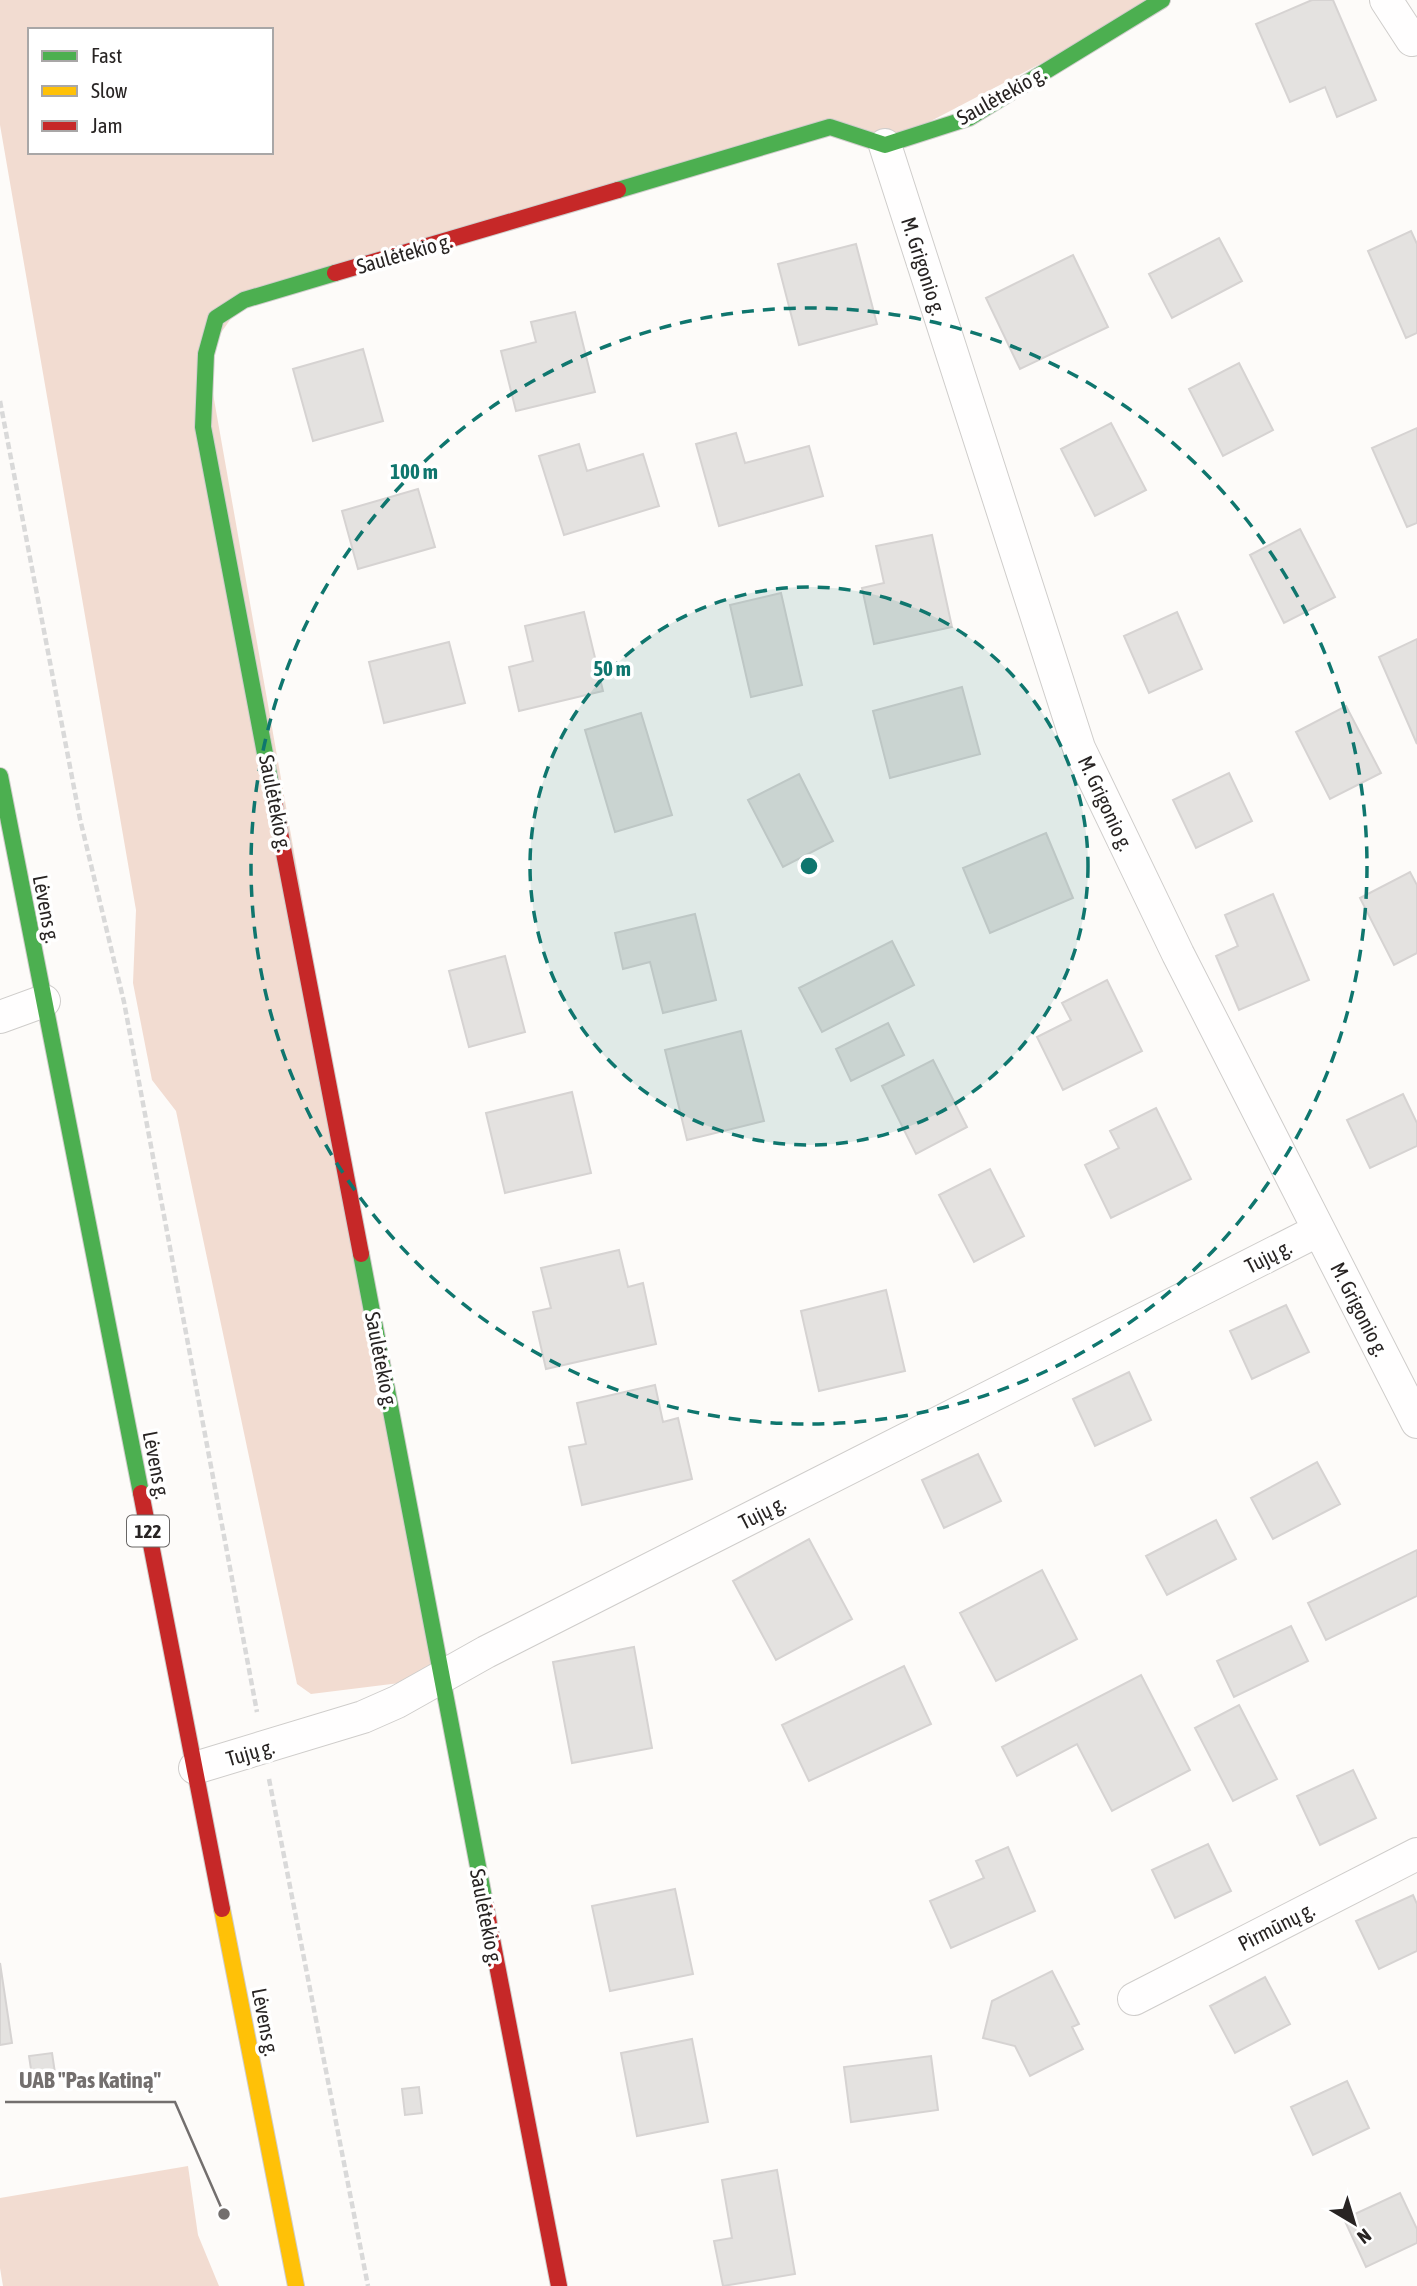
<svg xmlns="http://www.w3.org/2000/svg" width="1417" height="2286" font-family="'Asap Condensed',sans-serif">
<style>
.green{fill:#f2dcd1;fill-rule:evenodd}
.building{fill:#e4e2e0;stroke:#d6d3d2;stroke-width:2}
.lines{fill:none;stroke-linecap:round;stroke-linejoin:round}
.street-casing{stroke:#cfcdcb;stroke-width:34}
.fast-casing{stroke:#cfcdcb;stroke-width:18}
.slow-casing{stroke:#cfcdcb;stroke-width:18}
.jam-casing{stroke:#cfcdcb;stroke-width:18}
.path{stroke:#d9d9d9;stroke-width:4.5;stroke-dasharray:7 3.5;stroke-linecap:butt}
.street{stroke:#fffefe;stroke-width:32}
.fast{stroke:#4caf50;stroke-width:16}
.slow{stroke:#ffc107;stroke-width:16}
.jam{stroke:#c62828;stroke-width:16}
.ring{fill:none;stroke:#0f766e;stroke-width:3.5;stroke-dasharray:12 9}
.labels{text-anchor:middle;dominant-baseline:central;stroke-width:7;stroke-linejoin:round;paint-order:stroke}
.shield{fill:#fff;stroke:#686665;stroke-width:2}
.shield-label{font-size:19px;font-weight:bold;fill:#282423}
.street-label{font-size:21px;fill:#282423;stroke:#fff}
.centre{fill:#0f766e;stroke:#fff;stroke-width:3.5}
.ring-label{font-size:21px;text-anchor:middle;font-weight:bold;fill:#0f766e;stroke:#fff;stroke-width:7;stroke-linejoin:round;paint-order:stroke}
.leader{fill:none;stroke:#736f6e;stroke-width:2.5}
.callout-dot{fill:#736f6e;stroke:#fff;stroke-width:2.5}
.callout-label{font-size:23px;text-anchor:middle;font-weight:bold;fill:#736f6e;stroke:#fff;stroke-width:7;stroke-linejoin:round;paint-order:stroke}
</style>
<rect width="100%" height="100%" fill="#fdfbf9"/>
<path class="green" d="M0,0H1162L885,145L829,127L244,300L206,354L440,1678L311,1694L297,1684L176,1111L152,1080L133,983L136,910L0,125ZM30,30H271V152H30Z
M188,2166L198,2235L219,2286H3L0,2268V2198Z"/>
<path class="building" d="M1312,0H1333L1376,100L1337,117L1325,87L1290,102L1256,24Z
M1411,231L1417,244V333L1406,338L1368,251Z
M1219,238L1242,281L1172,318L1149,274Z
M856,244L877,324L799,345L778,264Z
M1073,255L1108,327L1020,369L986,298Z
M575,312L595,392L516,411L501,351L536,342L531,322Z
M363,349L383,421L313,441L293,369Z
M1239,363L1273,430L1223,456L1189,389Z
M1111,423L1146,490L1095,516L1061,449Z
M1417,428V523L1407,527L1372,448Z
M736,433L745,463L809,446L823,496L719,526L696,444Z
M579,444L587,471L643,454L659,506L564,535L539,456Z
M418,489L435,547L358,569L342,511Z
M1300,529L1335,597L1284,623L1250,555Z
M932,535L952,627L874,644L862,588L884,583L876,546Z
M781,593L802,685L751,697L730,605Z
M584,612L603,691L519,711L509,667L533,661L525,626Z
M1177,612L1202,669L1149,693L1124,636Z
M1417,639V744L1379,657Z
M449,642L465,703L384,723L369,662Z
M962,687L980,754L890,778L873,711Z
M1346,706L1381,773L1330,799L1296,732Z
M641,713L672,815L615,832L585,730Z
M1229,773L1252,821L1196,848L1173,800Z
M799,774L833,841L783,867L748,800Z
M1046,833L1073,898L990,933L963,868Z
M1410,872L1417,885V953L1394,965L1360,898Z
M1273,894L1309,980L1239,1010L1216,956L1238,946L1225,915Z
M695,914L716,1000L663,1013L650,962L623,969L615,933Z
M892,941L914,985L822,1032L799,988Z
M505,956L525,1032L469,1047L449,971Z
M1107,980L1142,1051L1063,1090L1037,1037L1071,1020L1062,1003Z
M888,1023L904,1055L851,1081L836,1049Z
M741,1031L764,1121L687,1140L665,1050Z
M933,1060L967,1127L916,1154L882,1086Z
M572,1092L591,1173L505,1193L486,1113Z
M1403,1094L1417,1123V1146L1370,1168L1347,1120Z
M1156,1108L1191,1179L1111,1218L1085,1165L1119,1148L1110,1131Z
M990,1169L1024,1236L974,1262L939,1195Z
M619,1250L628,1287L643,1283L656,1344L546,1369L533,1312L551,1308L541,1268Z
M886,1290L905,1371L819,1391L801,1311Z
M1286,1305L1309,1352L1252,1379L1230,1331Z
M1129,1372L1151,1420L1095,1446L1073,1399Z
M655,1385L663,1422L678,1418L692,1479L582,1505L569,1447L586,1444L577,1403Z
M978,1454L1001,1501L944,1528L922,1480Z
M1317,1462L1340,1504L1273,1539L1251,1498Z
M1216,1520L1236,1559L1167,1595L1146,1556Z
M809,1539L852,1619L776,1660L733,1581Z
M1417,1550V1596L1326,1640L1308,1603Z
M1042,1570L1077,1639L996,1681L960,1613Z
M1291,1626L1308,1661L1234,1697L1217,1661Z
M634,1647L652,1748L572,1763L553,1662Z
M904,1666L931,1724L809,1781L782,1725Z
M1141,1675L1190,1770L1112,1811L1077,1744L1017,1776L1002,1747Z
M1239,1705L1277,1779L1233,1801L1195,1728Z
M1353,1770L1376,1818L1320,1845L1297,1796Z
M1208,1844L1231,1891L1175,1918L1152,1870Z
M1008,1847L1035,1911L951,1948L930,1901L984,1878L976,1861Z
M675,1889L693,1974L610,1991L592,1906Z
M1413,1895L1417,1904V1951L1379,1969L1356,1921Z
M0,1963L12,2043L0,2045Z
M1052,1971L1079,2024L1072,2027L1083,2049L1030,2076L1015,2046L983,2038L992,2001Z
M1265,1977L1290,2024L1235,2053L1210,2006Z
M692,2039L708,2122L637,2136L621,2053Z
M52,2053L55,2073L32,2076L29,2056Z
M931,2056L938,2110L851,2122L844,2067Z
M1347,2081L1369,2128L1313,2155L1291,2107Z
M419,2087L422,2113L405,2115L402,2089Z
M777,2170L795,2274L723,2286L714,2241L732,2238L722,2180Z
M1400,2193L1417,2229V2243L1366,2267L1344,2219Z"/>
<g class="lines">
<defs>
<path id="street" d="M1386,0L1412,40
M885,145L1079,748L1178,954L1417,1422
M0,1017L44,1001
M195,1768L363,1717L397,1702L486,1652L1319,1230
M1134,1999L1417,1854"/>
<path id="fast" d="M618,190L830,127L885,145L969,118L1162,0
M0,776L141,1493
M274,801L203,427L206,354L216,318L244,300L335,273
M361,1254L485,1903"/>
<path id="slow" d="M222,1909L296,2286"/>
<path id="jam" d="M335,273L618,190
M274,801L361,1254
M141,1493L222,1909
M485,1903L559,2286"/>
</defs>
<use href="#street" class="street-casing"/>
<use href="#fast" class="fast-casing"/>
<use href="#slow" class="slow-casing"/>
<use href="#jam" class="jam-casing"/>
<path class="path" d="M0,401L80,819L124,1002L257,1712
M269,1779L368,2286"/>
<use href="#street" class="street"/>
<use href="#fast" class="fast"/>
<use href="#slow" class="slow"/>
<use href="#jam" class="jam"/>
</g>
<circle cx="809" cy="866" r="279" fill="#0f766e" fill-opacity=".12"/>
<g class="ring">
<circle cx="809" cy="866" r="279"/>
<circle cx="809" cy="866" r="558"/>
</g>
<g class="labels">
<rect class="shield" x="127" y="1515.5" width="42" height="31" rx="5"/>
<g class="shield-label">
<text x="148" y="1531">122</text>
</g>
<g class="street-label">
<text transform="translate(1001 95) rotate(-29)">Saulėtekio g.</text>
<text transform="translate(404 253) rotate(-16)">Saulėtekio g.</text>
<text transform="translate(924 266) rotate(72)">M. Grigonio g.</text>
<text transform="translate(276 803) rotate(79)">Saulėtekio g.</text>
<text transform="translate(1106 803) rotate(65)">M. Grigonio g.</text>
<text transform="translate(47 909) rotate(79)">Lėvens g.</text>
<text transform="translate(1268 1256) rotate(-27)">Tujų g.</text>
<text transform="translate(1360 1309) rotate(63)">M. Grigonio g.</text>
<text transform="translate(382 1360) rotate(79)">Saulėtekio g.</text>
<text transform="translate(157 1465) rotate(79)">Lėvens g.</text>
<text transform="translate(762 1512) rotate(-27)">Tujų g.</text>
<text transform="translate(250 1752) rotate(-16)">Tujų g.</text>
<text transform="translate(487 1917) rotate(79)">Saulėtekio g.</text>
<text transform="translate(1276 1926) rotate(-27)">Pirmūnų g.</text>
<text transform="translate(266 2022) rotate(79)">Lėvens g.</text>
</g>
</g>
<circle cx="809" cy="866" r="10" class="centre"/>
<g class="ring-label">
<text x="414" y="479">100 m</text>
<text x="612" y="676">50 m</text>
</g>
<path class="leader" d="M224 2214L175 2102H5"/>
<circle class="callout-dot" cx="224" cy="2214" r="7"/>
<g class="callout-label">
<text x="90" y="2088">UAB "Pas Katiną"</text>
</g>
<rect x="28" y="28" width="245" height="126" fill="#ffffff" stroke="#a9a7a7" stroke-width="2"/>
<rect x="42" y="51" width="35" height="10" fill="#4caf50" stroke="#a9a7a7" stroke-width="2"/>
<text x="91" y="63" font-size="21" fill="#282423">Fast</text>
<rect x="42" y="86" width="35" height="10" fill="#ffc107" stroke="#a9a7a7" stroke-width="2"/>
<text x="91" y="98" font-size="21" fill="#282423">Slow</text>
<rect x="42" y="121" width="35" height="10" fill="#c62828" stroke="#a9a7a7" stroke-width="2"/>
<text x="91" y="133" font-size="21" fill="#282423">Jam</text>
<g transform="translate(1354 2223) rotate(142)" stroke="#ffffff" stroke-width="5" paint-order="stroke">
<path d="M0-5L12 26L0 18L-12 26Z" fill="#282423"/>
<text y="-10" font-size="19" font-weight="bold" text-anchor="middle" fill="#282423">N</text>
</g>
</svg>
